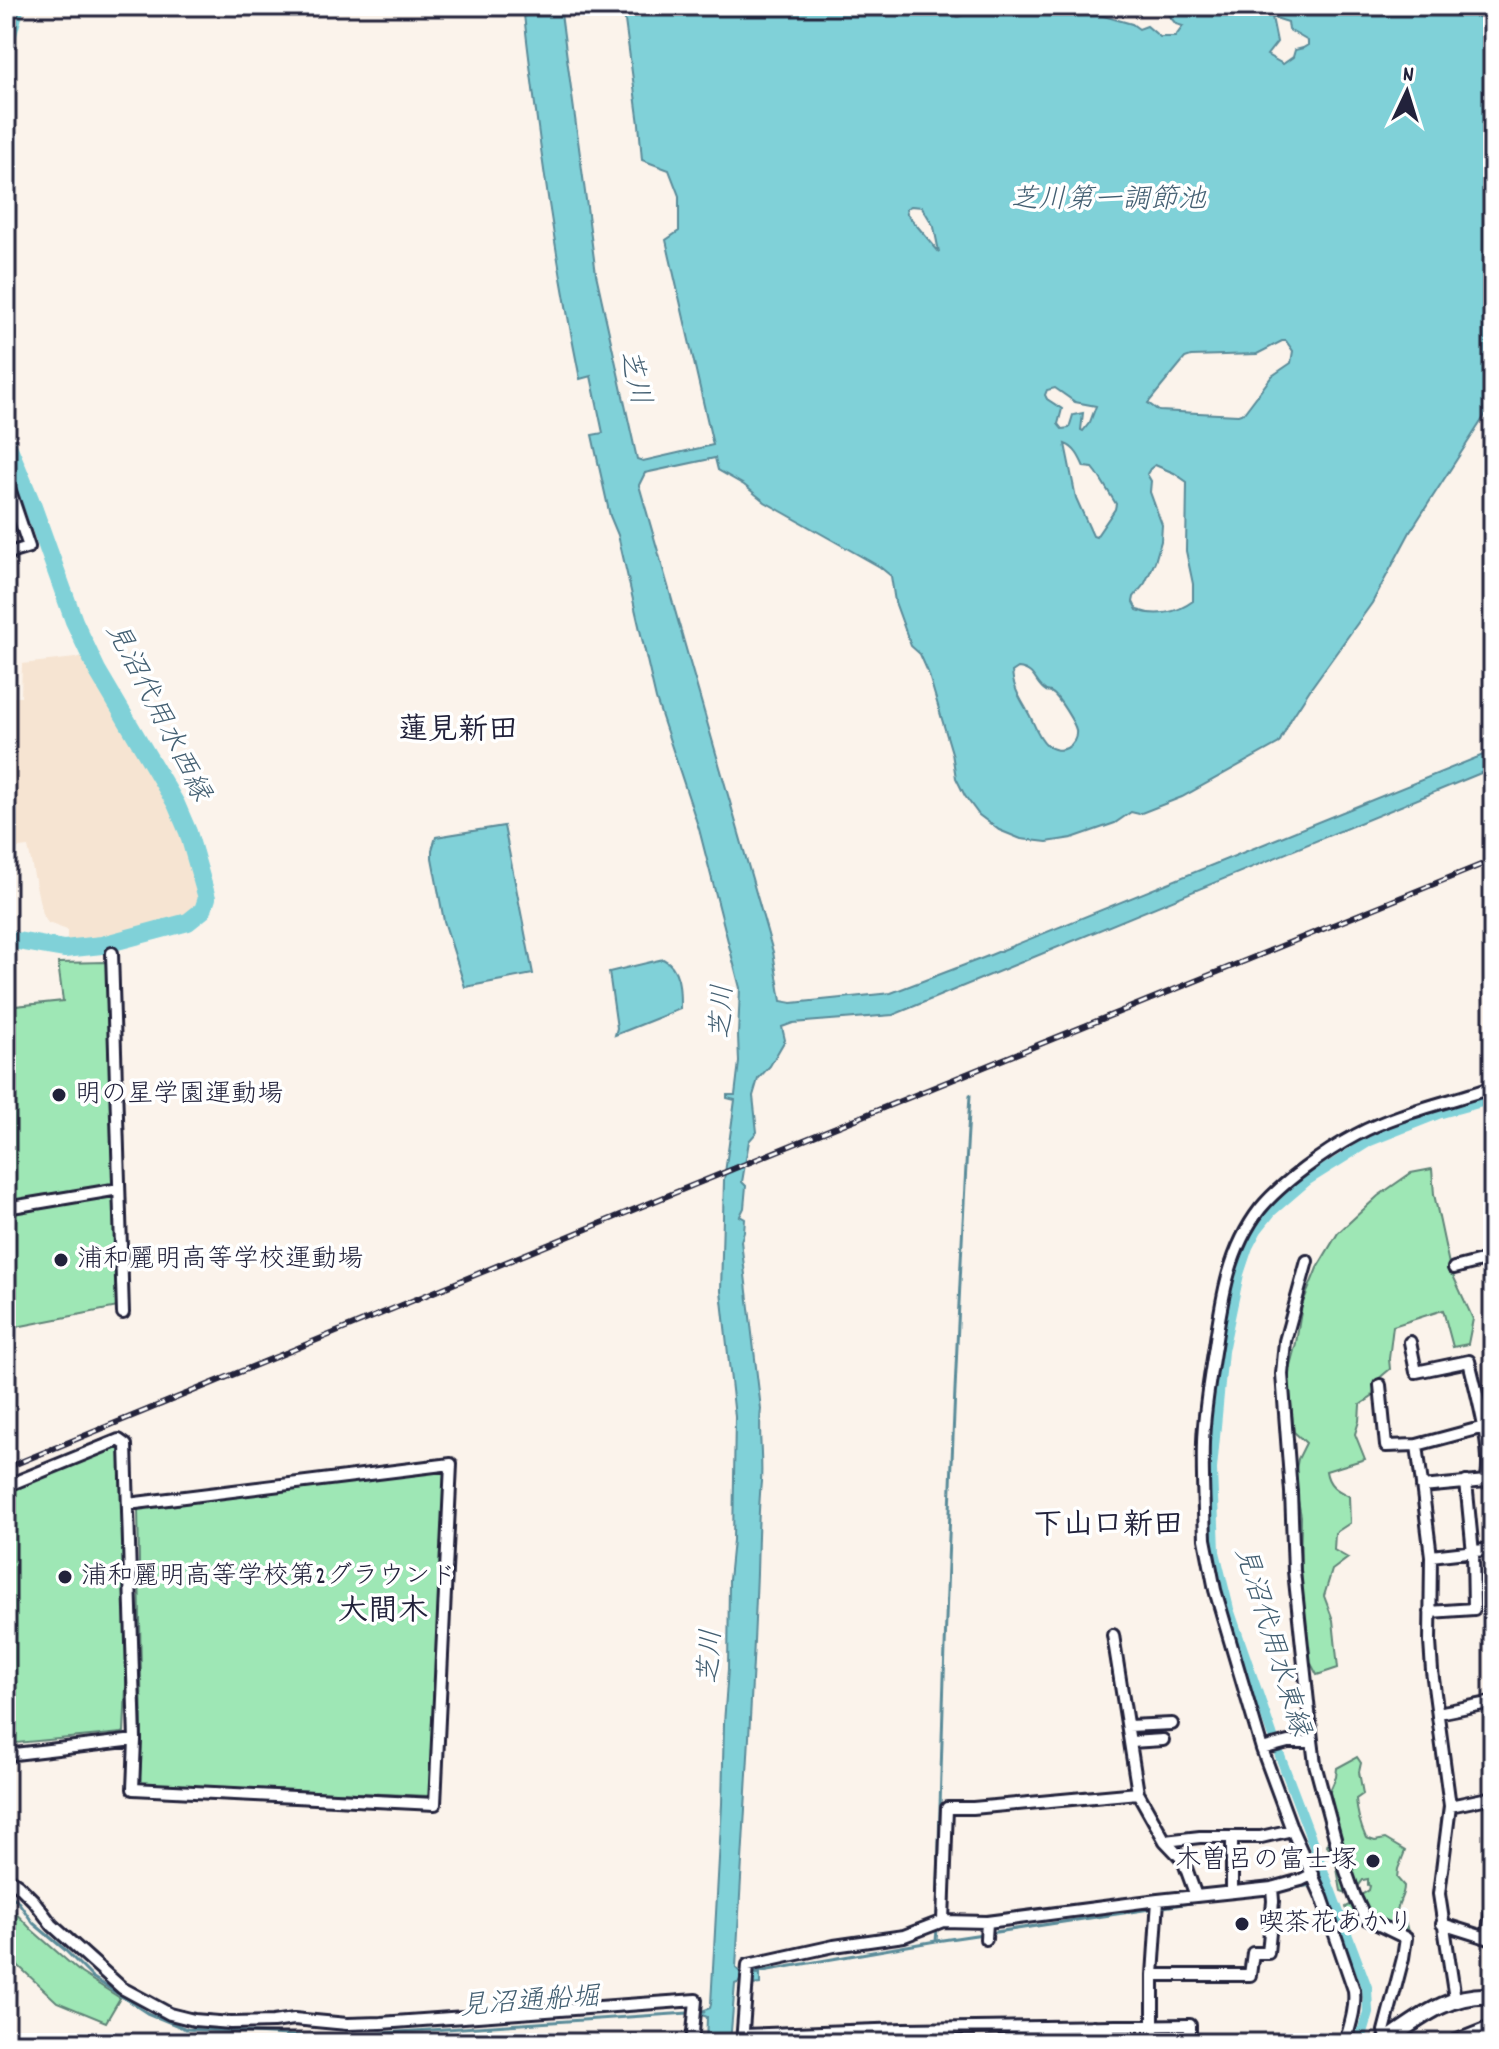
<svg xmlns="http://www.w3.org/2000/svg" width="1499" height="2049" font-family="Dekko,'Klee One',sans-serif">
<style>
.built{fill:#f6e4d2}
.green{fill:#9ee7b5;stroke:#608478;stroke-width:2}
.water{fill:#80d1d8;stroke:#5a8b99;stroke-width:2;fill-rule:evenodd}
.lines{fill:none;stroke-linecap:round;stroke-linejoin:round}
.stream{stroke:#5a8b99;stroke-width:3}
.canal{stroke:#80d1d8;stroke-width:10}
.river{stroke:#80d1d8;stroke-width:18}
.street-casing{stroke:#22223b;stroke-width:16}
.secondary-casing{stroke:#22223b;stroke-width:20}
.street{stroke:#fff;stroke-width:10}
.secondary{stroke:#fff;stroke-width:14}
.rail-casing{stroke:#22223b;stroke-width:6}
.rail{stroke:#fff;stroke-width:3;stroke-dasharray:9;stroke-linecap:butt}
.poi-dot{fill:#22223b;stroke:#fff;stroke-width:3}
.labels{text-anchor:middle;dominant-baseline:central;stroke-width:7;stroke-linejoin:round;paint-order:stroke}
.poi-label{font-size:26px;fill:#22223b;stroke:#fff;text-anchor:start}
.water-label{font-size:28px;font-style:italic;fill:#435f72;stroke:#fff}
.quarter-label{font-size:30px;font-weight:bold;fill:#22223b;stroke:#fff}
</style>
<rect width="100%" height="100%" fill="#fbf3eb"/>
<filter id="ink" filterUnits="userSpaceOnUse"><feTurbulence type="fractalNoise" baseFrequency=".0125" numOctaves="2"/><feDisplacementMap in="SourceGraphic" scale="16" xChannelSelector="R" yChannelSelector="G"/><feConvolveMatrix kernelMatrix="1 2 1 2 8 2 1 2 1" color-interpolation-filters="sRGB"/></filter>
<g filter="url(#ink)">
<path class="built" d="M84,657L179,820L200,892L199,901L194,910L178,917L135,932L102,939L67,941V930L48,923L42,914L28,847L9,849L6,841V697H21L22,664Z"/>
<path class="green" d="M107,962L115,1184L6,1202V1007L63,1001L58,963Z
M1432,1169L1434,1194L1450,1269L1473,1319L1468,1344L1453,1347L1443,1310L1393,1326L1389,1359L1390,1369L1377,1380L1372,1397L1360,1405L1359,1421L1355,1434L1365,1459L1326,1471C1328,1485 1336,1490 1349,1496L1350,1523L1335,1533L1334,1550L1348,1558L1332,1570L1324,1596L1333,1620L1338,1668L1317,1675L1306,1654L1300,1590L1301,1516L1294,1479L1298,1459L1306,1443L1294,1432L1288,1373L1296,1343L1302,1305L1317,1268L1338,1233L1378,1196L1411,1173Z
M115,1194L118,1307L6,1329V1212Z
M117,1446L120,1448L127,1664L124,1732L122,1733L6,1744V1491Z
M446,1468L430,1796L139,1784L142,1730L138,1508Z
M1357,1757L1361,1763L1359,1772L1363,1794L1356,1799C1357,1812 1361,1827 1366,1838L1375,1841L1385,1839L1405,1851L1398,1869L1397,1878L1404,1886C1404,1901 1392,1904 1400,1923L1406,1924L1408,1932L1404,1934L1359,1916L1353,1919L1347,1912L1346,1907L1354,1903L1355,1899L1369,1890L1370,1886L1368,1885V1879L1363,1880L1354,1892L1347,1893L1341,1891L1335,1857L1327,1846L1330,1828L1323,1807L1336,1777L1337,1768Z
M6,1903L32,1930L81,1973L120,1998L106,2022L57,2002L9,1957L6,1943Z"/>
<path class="water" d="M523,6H560L596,274L637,459L643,461L713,445L666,240L679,231V196L669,170L642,160L639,124L623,6H947L948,12L958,17L970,13L977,6H1081L1086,11L1132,24L1139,29L1147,26L1160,37H1175L1183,26L1176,24L1161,6H1331L1338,9L1342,16H1345L1349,14V6H1493V403L1410,532L1372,603L1311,688L1291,719L1279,743L1182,797L1139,814L1131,812L1115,823L1072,838L1047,842L1021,839L999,830L979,815L965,796L956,778L952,753L928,672L920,654L911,646L895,602L891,576L880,567L765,502L744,485L718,470L715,458L645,473L639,485L773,952L781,1001L792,1003L891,993L983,958L1493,751V768L893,1015L793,1023L782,1027L785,1040L770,1066L758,1079L753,1096L757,1132L749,1141L742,1182L746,1186L744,1208L740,1216L745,1219L744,1232L741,1241L761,1409C758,1434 763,1457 761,1482C758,1512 758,1542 757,1573C752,1704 743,1836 736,1968L741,1973L760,1974V1984L752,1985L742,1981L735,1984L730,2043H706L707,2017L702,2015V2011L710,2008L711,2004L722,1804L724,1723L728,1669L729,1580L733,1540L735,1417L721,1291L724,1180L735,1100L727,1098V1095H735L739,1062L738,1035L740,988L699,829L656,699L618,535L610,516L592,435L603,433L591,376L580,379C555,256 537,131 523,6ZM1272,17L1288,22L1289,30L1308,41V45L1303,48L1295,50L1293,57L1283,64L1267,55L1277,42ZM911,206L922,207L934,227L939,252L907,214L906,209ZM1282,341H1286L1293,351L1291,363L1272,376L1244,413L1238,415L1159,411L1148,403L1185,358L1191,356L1257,354ZM1055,388L1075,402L1096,406L1090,422L1083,431L1081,430L1083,413L1073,415L1069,428L1062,429L1058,424L1062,409L1047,399L1045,395L1047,390ZM1065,444C1075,447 1080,458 1084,467L1093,468L1097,473L1116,504L1115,509L1096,537L1093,536L1076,498ZM1155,465L1174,473L1187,482L1186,551L1193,584V601C1177,613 1156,617 1137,610L1133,602L1134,597L1145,583L1155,562L1161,541L1162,525L1150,492L1151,481L1147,474L1150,469ZM1018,668C1036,670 1034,683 1046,691C1048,692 1051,691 1052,693C1058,696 1075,724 1076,730C1078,747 1059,756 1047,745C1039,738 1035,727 1031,718C1023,702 1013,690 1012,672Z
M504,826L533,974L465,987L444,921L432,858V850L436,837Z
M663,959C681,968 680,991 680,1009L615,1035L617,1028L609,972Z"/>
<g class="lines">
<path class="stream" d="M1285,1889L1313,1885
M6,1893L17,1900L33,1923L64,1949L92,1977L147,2013L186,2029L323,2037L704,2012
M937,1918C944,1643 954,1369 970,1095
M936,1941L937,1929
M752,1973L936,1941L1230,1897"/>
<path class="canal" d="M1359,2043L1368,2012L1367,1987L1274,1740L1229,1609L1215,1552L1212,1469L1223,1351L1239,1274L1248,1247L1257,1230L1272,1211L1308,1180L1370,1141L1438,1114L1493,1099"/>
<path class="river" d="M6,41L16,6
M6,441L32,504L74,621L97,670L176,804L188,832L207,898L203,910L188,922L102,945L64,949L6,939"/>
<defs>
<path id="street" d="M6,479L29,547L6,554
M112,953L123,1313
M6,1208L119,1189
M1307,1261L1285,1341L1282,1374L1291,1492L1294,1571L1312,1740L1315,1764L1336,1842L1355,1897L1365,1918L1406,1938L1403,1958L1384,2031L1387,2040
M1454,1268L1493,1258
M1410,1342L1416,1372L1469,1361C1476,1391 1494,1453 1486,1481
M1380,1385L1386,1446L1417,1445L1484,1427
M1417,1445L1431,1556L1430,1642L1432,1671L1450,1806L1439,1894L1455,1999
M6,1486L119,1440L126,1445L135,1740L133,1789L435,1804L451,1464L128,1504
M1422,1487L1486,1481L1493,1484
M1431,1556L1493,1549
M1430,1612L1474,1609L1473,1553L1466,1482
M1113,1635L1138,1793L1165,1841L1183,1860L1196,1896
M1438,1713L1493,1702
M1128,1726L1172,1724
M1131,1742L1163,1740
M1262,1749L1288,1742H1312
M6,1755L135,1740
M1450,1806L1493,1797
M1232,1837V1892
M1165,1841L1200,1837H1261L1292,1830
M6,1877L18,1885L34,1901L52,1925L122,1988L170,2014L194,2020L231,2023L273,2022L294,2019L347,2024L381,2023L696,2000L692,2043
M943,1921L947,1808H973L1138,1793
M1442,1924L1493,1940
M1487,1937L1493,1899
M986,1939L987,1922
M1153,1975H1250L1253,1953H1268L1273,1901L1272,1888
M1093,2026V2043
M743,2035L904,2029L1190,2025V2043
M742,2043L748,1965L834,1946L904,1936L943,1921L987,1922L1158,1900L1272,1888L1301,1880L1313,1874
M1040,2043L1041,2028
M1153,2043V1975L1158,1900
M1345,2043C1350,2025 1356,2009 1354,1990L1322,1897L1292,1830L1262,1749L1215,1590L1205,1539C1204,1507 1202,1474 1203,1442C1204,1410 1210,1377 1215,1346C1222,1297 1229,1249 1260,1209C1281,1183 1326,1151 1356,1135C1399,1112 1447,1103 1493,1087"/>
<path id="secondary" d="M1383,2043C1419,2019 1447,1993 1493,1996
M1455,2043L1493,2028
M1491,2043L1493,2042"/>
</defs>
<use href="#street" class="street-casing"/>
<use href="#secondary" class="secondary-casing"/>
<use href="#street" class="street"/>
<use href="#secondary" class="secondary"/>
<defs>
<path id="rail" d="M6,1468L696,1184L1493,860"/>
</defs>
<use href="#rail" class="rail-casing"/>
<use href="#rail" class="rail"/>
</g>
</g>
<g class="poi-dot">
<circle cx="59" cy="1095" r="8"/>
<circle cx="61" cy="1260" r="8"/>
<circle cx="65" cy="1577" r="8"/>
<circle cx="1373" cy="1861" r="8"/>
<circle cx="1242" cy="1924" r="8"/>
</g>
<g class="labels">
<g class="poi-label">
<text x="75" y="1095">明の星学園運動場</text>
<text x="77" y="1260">浦和麗明高等学校運動場</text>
<text x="81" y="1577">浦和麗明高等学校第2グラウンド</text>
<text x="1357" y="1861" text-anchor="end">木曽呂の富士塚</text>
<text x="1258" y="1924">喫茶花あかり</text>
</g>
<g class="water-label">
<text x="1108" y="202">芝川第一調節池</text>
<text transform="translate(632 378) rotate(76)">芝川</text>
<text transform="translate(156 713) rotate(63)">見沼代用水西縁</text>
<text transform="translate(725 1012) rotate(-88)">芝川</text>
<text transform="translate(1270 1642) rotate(73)">見沼代用水東縁</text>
<text transform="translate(713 1657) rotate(-87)">芝川</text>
<text transform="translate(530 2004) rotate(-4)">見沼通船堀</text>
</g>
<g class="quarter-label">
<text x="458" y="732">蓮見新田</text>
<text x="1108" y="1527">下山口新田</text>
<text x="383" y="1613">大間木</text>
</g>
</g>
<rect width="1499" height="2049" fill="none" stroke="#fff" stroke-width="32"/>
<rect x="16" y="16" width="1467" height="2017" fill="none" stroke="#22223b" stroke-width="3" filter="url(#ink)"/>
<g transform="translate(1407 92) rotate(4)" stroke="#ffffff" stroke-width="6" paint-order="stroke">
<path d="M0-6L14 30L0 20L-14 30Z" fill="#22223b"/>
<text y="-12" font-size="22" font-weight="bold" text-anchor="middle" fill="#22223b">N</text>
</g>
</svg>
